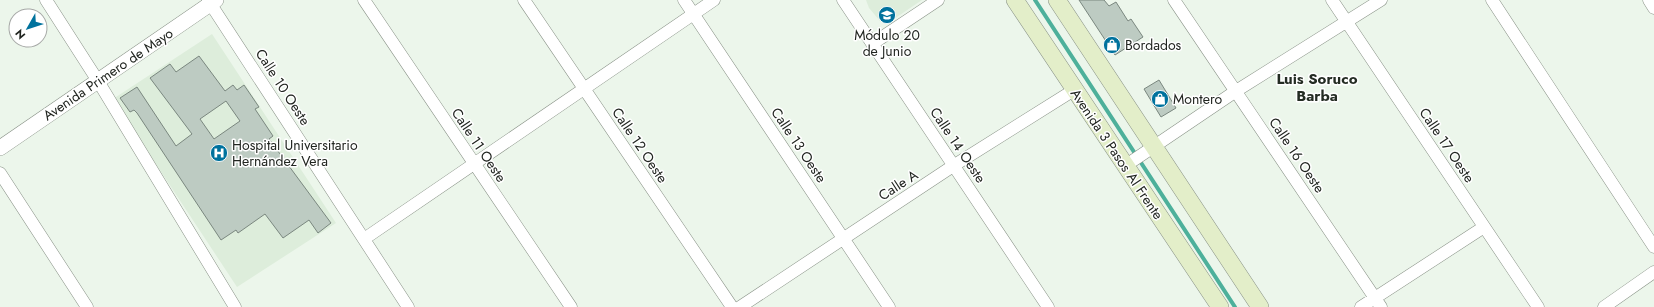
<svg xmlns="http://www.w3.org/2000/svg" width="1654" height="307" font-family="Jost,sans-serif">
<style>
.built{fill:#ddeddb}
.lines{fill:none;stroke-linecap:round;stroke-linejoin:round}
.stream{stroke:#4db09b;stroke-width:4}
.building{fill:#bdcbc2;stroke:#7a877f;fill-rule:evenodd}
.minor-casing{stroke:#899287;stroke-width:13}
.tertiary-casing{stroke:#899287;stroke-width:16}
.secondary-casing{stroke:#899287;stroke-width:18}
.minor{stroke:#fff;stroke-width:12}
.tertiary{stroke:#fff;stroke-width:15}
.secondary{stroke:#e3eec9;stroke-width:17}
.labels{text-anchor:middle;dominant-baseline:central;stroke-width:3;stroke-linejoin:round;paint-order:stroke}
.poi-label{font-size:14px;fill:#212520;stroke:#fff;text-anchor:start}
.street-label{font-size:14px;fill:#212520;stroke:#fff}
.neighbourhood-label{font-size:15px;font-weight:bold;fill:#242c23;stroke:#fff}
</style>
<rect width="100%" height="100%" fill="#ecf6eb"/>
<path class="built" d="M866,0H922L888,23L880,21L869,8Z
M212,34L336,223L237,287L113,99Z"/>
<g class="lines">
<path class="stream" d="M1035,0L1235,307"/>
</g>
<path class="building" d="M1079,0H1104L1109,6L1116,2L1128,21L1131,19L1143,37L1115,55Z
M199,56L225,91L233,85L237,90L244,85L259,107L255,109L273,136L269,139L331,223L318,233L309,220L283,238L265,214L238,233L236,230L221,240L137,113L134,110L130,112L120,98L137,87L176,146L192,134L150,78L170,64L176,72ZM226,101L240,121L214,139L200,119Z
M1159,80L1176,108L1161,117L1144,89Z"/>
<g class="lines">
<defs>
<path id="minor" d="M46,0L98,81L235,307
M208,0L408,307
M364,0L571,307
M524,0L732,307
M684,0L889,307
M843,0L1048,307
M1174,0L1381,307
M1332,0L1538,307
M1492,0L1654,247
M1649,0L1654,8
M872,44L938,0
M1125,166L1236,91L1381,0
M0,173L87,307
M364,239L714,0
M740,307L953,166L1074,90
M1361,307L1484,227
M1604,307L1654,272"/>
<path id="tertiary" d="M0,148L216,0"/>
<path id="secondary" d="M1015,0L1220,307
M1057,0L1260,307"/>
</defs>
<use href="#minor" class="minor-casing"/>
<use href="#tertiary" class="tertiary-casing"/>
<use href="#secondary" class="secondary-casing"/>
<use href="#minor" class="minor"/>
<use href="#tertiary" class="tertiary"/>
<use href="#secondary" class="secondary"/>
</g>
<defs>
<symbol id="school-disc" viewBox="-11 -11 22 22"><circle r="9.5" fill="#00729d" stroke="#fff"/><path d="M0-5L7-2L0 1L-7-2ZM-4 1L0 2.5L4 1V4Q0 6-4 4Z" fill="#fff"/></symbol>
<symbol id="shop-disc" viewBox="-11 -11 22 22"><circle r="9.5" fill="#00729d" stroke="#fff"/><path d="M-5-2.5h2.3a2.7 3.5 0 0 1 5.4 0H5L5.5 6h-11ZM-1.5-2.5h3a1.5 2.3 0 0 0-3 0Z" fill="#fff"/></symbol>
<symbol id="hospital-disc" viewBox="-11 -11 22 22"><circle r="9.5" fill="#00729d" stroke="#fff"/><path d="M-5-5h3v3.5h4V-5h3V5h-3V1.5h-4V5h-3Z" fill="#fff"/></symbol>
</defs>
<g fill-rule="evenodd">
<use href="#school-disc" x="877" y="5" width="20" height="20"/>
<use href="#shop-disc" x="1102" y="35" width="20" height="20"/>
<use href="#shop-disc" x="1150" y="89" width="20" height="20"/>
<use href="#hospital-disc" x="209" y="143" width="20" height="20"/>
</g>
<g class="labels">
<g class="poi-label">
<text x="887" y="35" text-anchor="middle">Módulo 20<tspan x="887" dy="16">de Junio</tspan></text>
<text x="1125" y="45">Bordados</text>
<text x="1173" y="99">Montero</text>
<text x="232" y="145">Hospital Universitario<tspan x="232" dy="16">Hernández Vera</tspan></text>
</g>
<g class="street-label">
<text transform="translate(108 74) rotate(-34)">Avenida Primero de Mayo</text>
<text transform="translate(283 87) rotate(57)">Calle 10 Oeste</text>
<text transform="translate(479 145) rotate(56)">Calle 11 Oeste</text>
<text transform="translate(640 145) rotate(56)">Calle 12 Oeste</text>
<text transform="translate(799 145) rotate(56)">Calle 13 Oeste</text>
<text transform="translate(958 145) rotate(56)">Calle 14 Oeste</text>
<text transform="translate(1447 145) rotate(56)">Calle 17 Oeste</text>
<text transform="translate(1117 154) rotate(56)">Avenida 3 Pasos Al Frente</text>
<text transform="translate(1297 155) rotate(56)">Calle 16 Oeste</text>
<text transform="translate(898 185) rotate(-33)">Calle A</text>
</g>
<g class="neighbourhood-label">
<text x="1317" y="79">Luis Soruco<tspan x="1317" dy="17">Barba</tspan></text>
</g>
</g>
<g transform="translate(28 28) rotate(231)"><circle r="19" fill="#ffffff" stroke="#a6a8a6"/>
<path d="M0-3L7 15L0 10L-7 15Z" fill="#00729d"/>
<text y="-6" font-size="11" font-weight="bold" text-anchor="middle" fill="#212520">N</text>
</g>
</svg>
